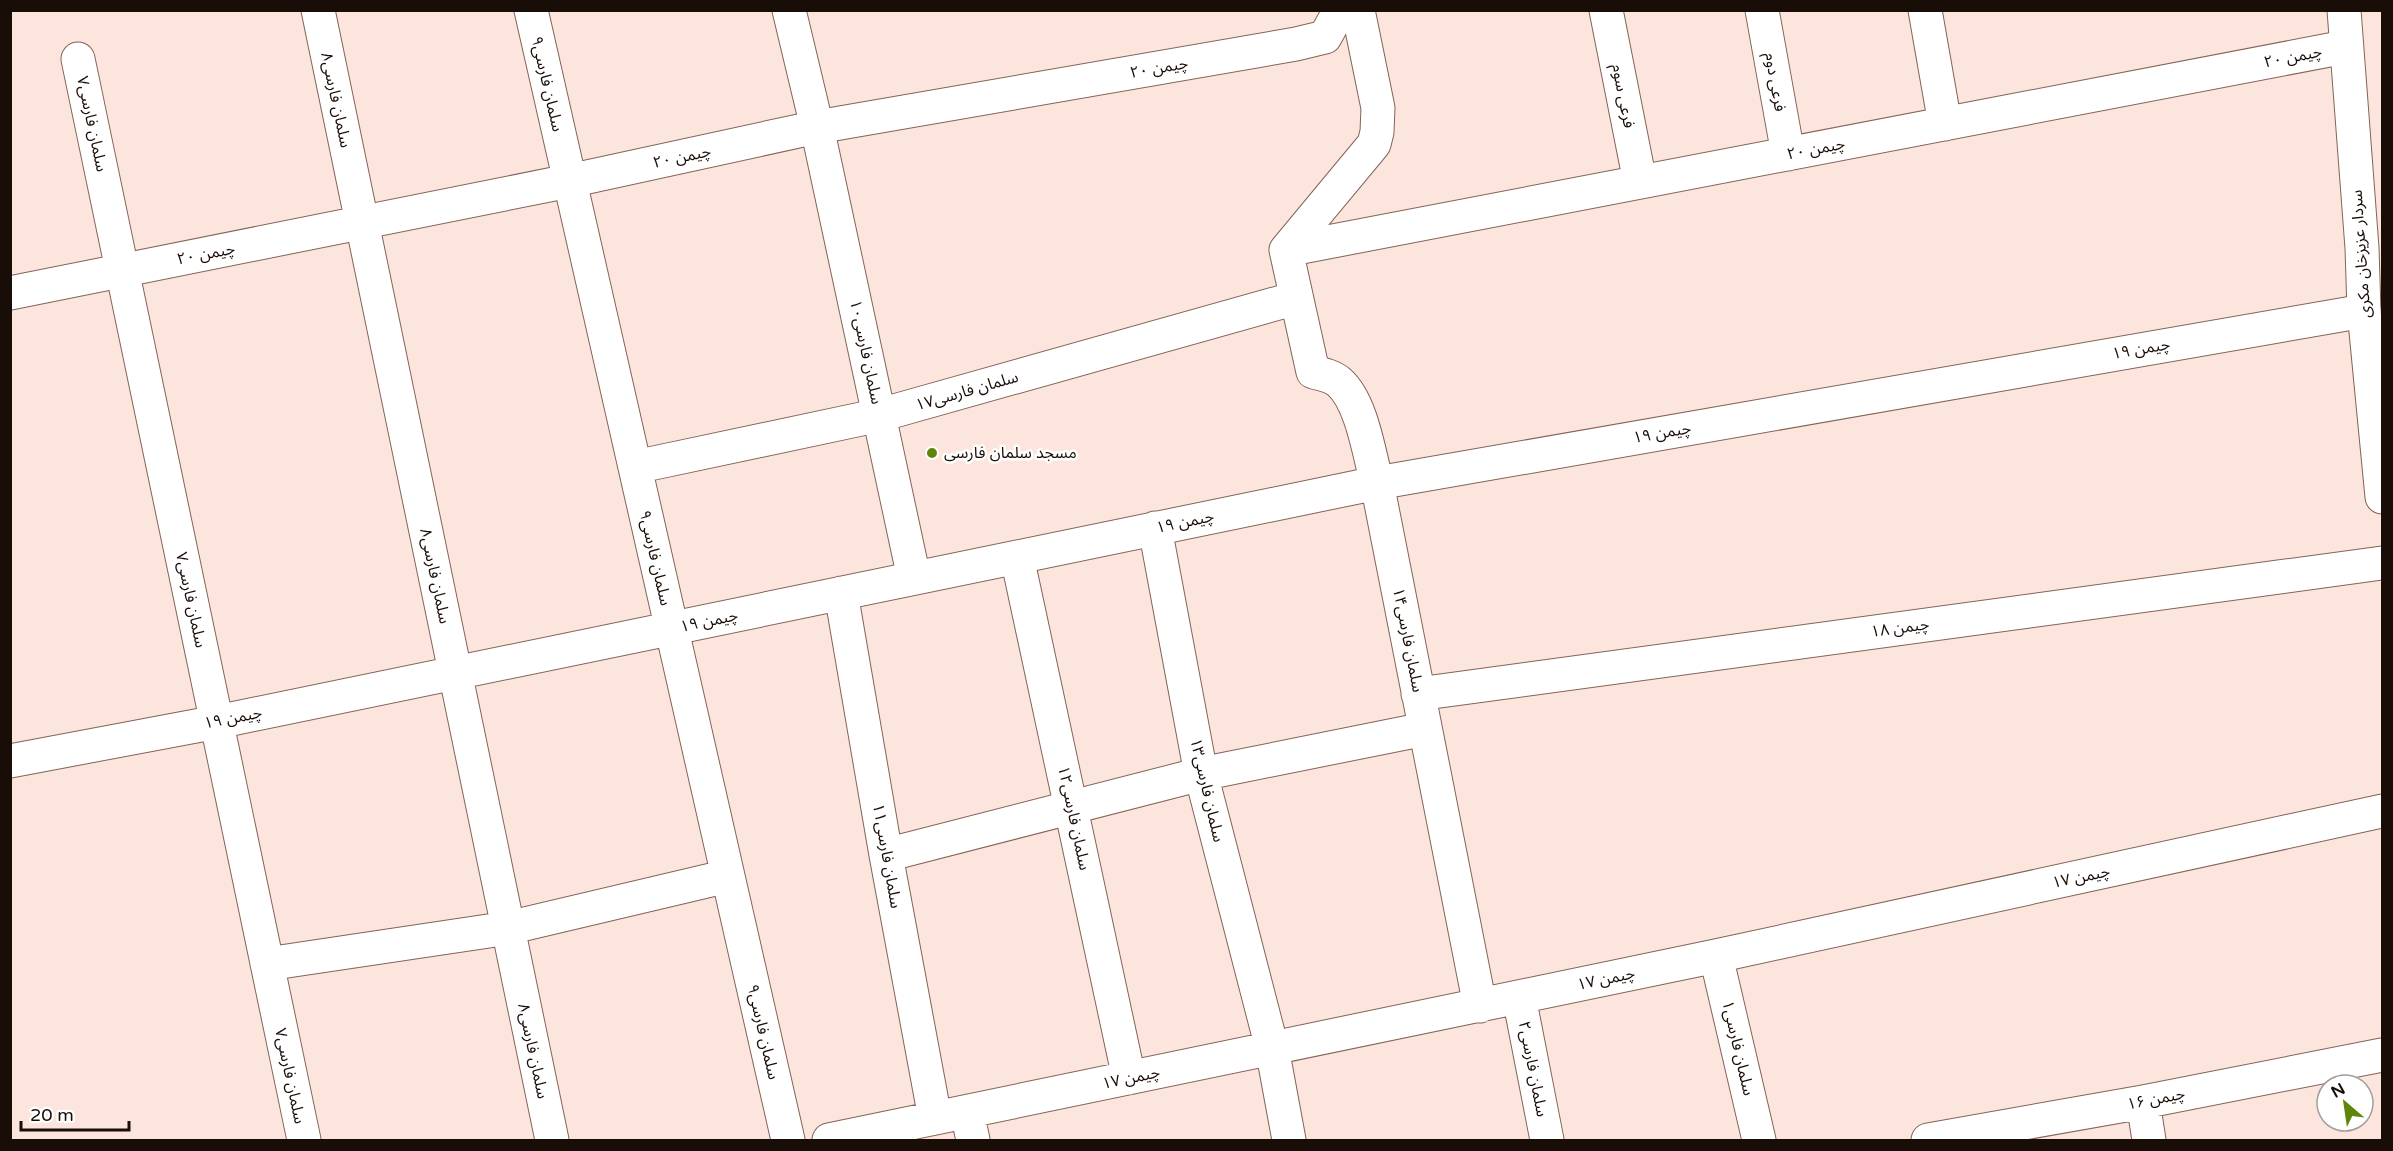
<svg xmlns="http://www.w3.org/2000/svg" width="2393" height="1151" font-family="'Varela Round','Noto Sans Arabic',sans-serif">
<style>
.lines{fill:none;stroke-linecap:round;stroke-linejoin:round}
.minor-casing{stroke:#846356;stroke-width:35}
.tertiary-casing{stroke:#846356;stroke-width:35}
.minor{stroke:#fff;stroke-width:33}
.tertiary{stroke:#fff;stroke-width:33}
.poi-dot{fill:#5f860b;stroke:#fff;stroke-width:2}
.labels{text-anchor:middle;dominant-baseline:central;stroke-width:5;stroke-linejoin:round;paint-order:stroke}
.street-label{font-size:16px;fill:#190d08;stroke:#fff}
.poi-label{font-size:16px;fill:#190d08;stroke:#fff;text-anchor:start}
</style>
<rect width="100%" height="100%" fill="#fce5dc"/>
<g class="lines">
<defs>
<path id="minor" d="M318,10L552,1140
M531,10L788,1140
M789,10L817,127L914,578
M1358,10L1378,108L1377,132L1374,144L1286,250L1313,372C1322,374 1332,376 1339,382C1362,402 1369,454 1377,483L1480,1006
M1606,10L1640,182
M1762,10L1788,154
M1925,10L1945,124
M78,59L304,1140
M1286,250L2345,47
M10,293L569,181L817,127L1296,44L1325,37L1340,10
M635,467L880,415L1296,298
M1155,528L1201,774L1272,1048L1289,1140
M1017,557L1129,1078
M841,593L886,855L935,1118
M1418,694L2382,563
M10,761L217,722L1377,483L2364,311
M886,855L1201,774L1425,729
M1716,956L1759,1140
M267,964L508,928L728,876
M1519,997L1547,1140
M2143,1102L2149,1140
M967,1112L973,1140
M829,1140L1716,956L2382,811
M1928,1140L2143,1102L2382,1055"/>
<path id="tertiary" d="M2344,10L2362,248L2364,311L2382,497"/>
</defs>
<use href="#minor" class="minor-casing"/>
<use href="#tertiary" class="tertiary-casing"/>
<use href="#minor" class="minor"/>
<use href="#tertiary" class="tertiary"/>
</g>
<circle class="poi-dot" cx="932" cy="453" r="6"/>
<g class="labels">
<g class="street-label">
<text transform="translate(2293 57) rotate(-11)">چیمن ۲۰</text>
<text transform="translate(1159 68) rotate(-10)">چیمن ۲۰</text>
<text transform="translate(1775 82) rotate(80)">فرعی دوم</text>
<text transform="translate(547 84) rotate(77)">سلمان فارسی۹</text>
<text transform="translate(1623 96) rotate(79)">فرعی سوم</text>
<text transform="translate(336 100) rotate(78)">سلمان فارسی۸</text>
<text transform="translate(92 124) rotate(78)">سلمان فارسی۷</text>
<text transform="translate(1816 149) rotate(-11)">چیمن ۲۰</text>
<text transform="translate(682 157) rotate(-12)">چیمن ۲۰</text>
<text transform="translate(206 254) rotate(-11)">چیمن ۲۰</text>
<text transform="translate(2361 254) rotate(-94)">سردار عزیزخان مکری</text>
<text transform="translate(2141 349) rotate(-10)">چیمن ۱۹</text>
<text transform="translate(866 352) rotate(78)">سلمان فارسی۱۰</text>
<text transform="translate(967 391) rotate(-16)">سلمان فارسی۱۷</text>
<text transform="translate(1662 433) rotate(-10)">چیمن ۱۹</text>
<text transform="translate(1185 522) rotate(-12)">چیمن ۱۹</text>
<text transform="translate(655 558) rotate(77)">سلمان فارسی۹</text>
<text transform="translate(435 576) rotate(78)">سلمان فارسی۸</text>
<text transform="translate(191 600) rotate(78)">سلمان فارسی۷</text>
<text transform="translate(709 621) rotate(-12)">چیمن ۱۹</text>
<text transform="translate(1900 628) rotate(-8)">چیمن ۱۸</text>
<text transform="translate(1408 640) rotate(79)">سلمان فارسی۱۴</text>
<text transform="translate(233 718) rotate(-11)">چیمن ۱۹</text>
<text transform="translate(1207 790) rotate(77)">سلمان فارسی۱۳</text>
<text transform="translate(1074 818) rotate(78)">سلمان فارسی۱۲</text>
<text transform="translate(887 856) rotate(80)">سلمان فارسی۱۱</text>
<text transform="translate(2081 877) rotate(-12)">چیمن ۱۷</text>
<text transform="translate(1606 979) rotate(-12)">چیمن ۱۷</text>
<text transform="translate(763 1032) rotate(77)">سلمان فارسی۹</text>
<text transform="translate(1738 1048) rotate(77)">سلمان فارسی۱</text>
<text transform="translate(533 1051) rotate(78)">سلمان فارسی۸</text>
<text transform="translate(1533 1069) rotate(79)">سلمان فارسی۲</text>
<text transform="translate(290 1076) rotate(78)">سلمان فارسی۷</text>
<text transform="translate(1131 1078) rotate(-12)">چیمن ۱۷</text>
<text transform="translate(2156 1099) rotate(-11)">چیمن ۱۶</text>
</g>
<g class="poi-label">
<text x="944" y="453">مسجد سلمان فارسی</text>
</g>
</g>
<rect width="2393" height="1151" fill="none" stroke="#190d08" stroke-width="24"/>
<g transform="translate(2345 1103) rotate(331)"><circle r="28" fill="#ffffff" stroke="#a39e9c" stroke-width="1.5"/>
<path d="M0-4.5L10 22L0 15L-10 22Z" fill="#5f860b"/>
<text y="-9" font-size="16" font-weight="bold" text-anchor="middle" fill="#190d08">N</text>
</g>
<path d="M21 1121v9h108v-9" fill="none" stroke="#190d08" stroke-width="3"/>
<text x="30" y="1121" font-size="18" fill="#190d08" stroke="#ffffff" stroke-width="4.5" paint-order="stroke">20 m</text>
</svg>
